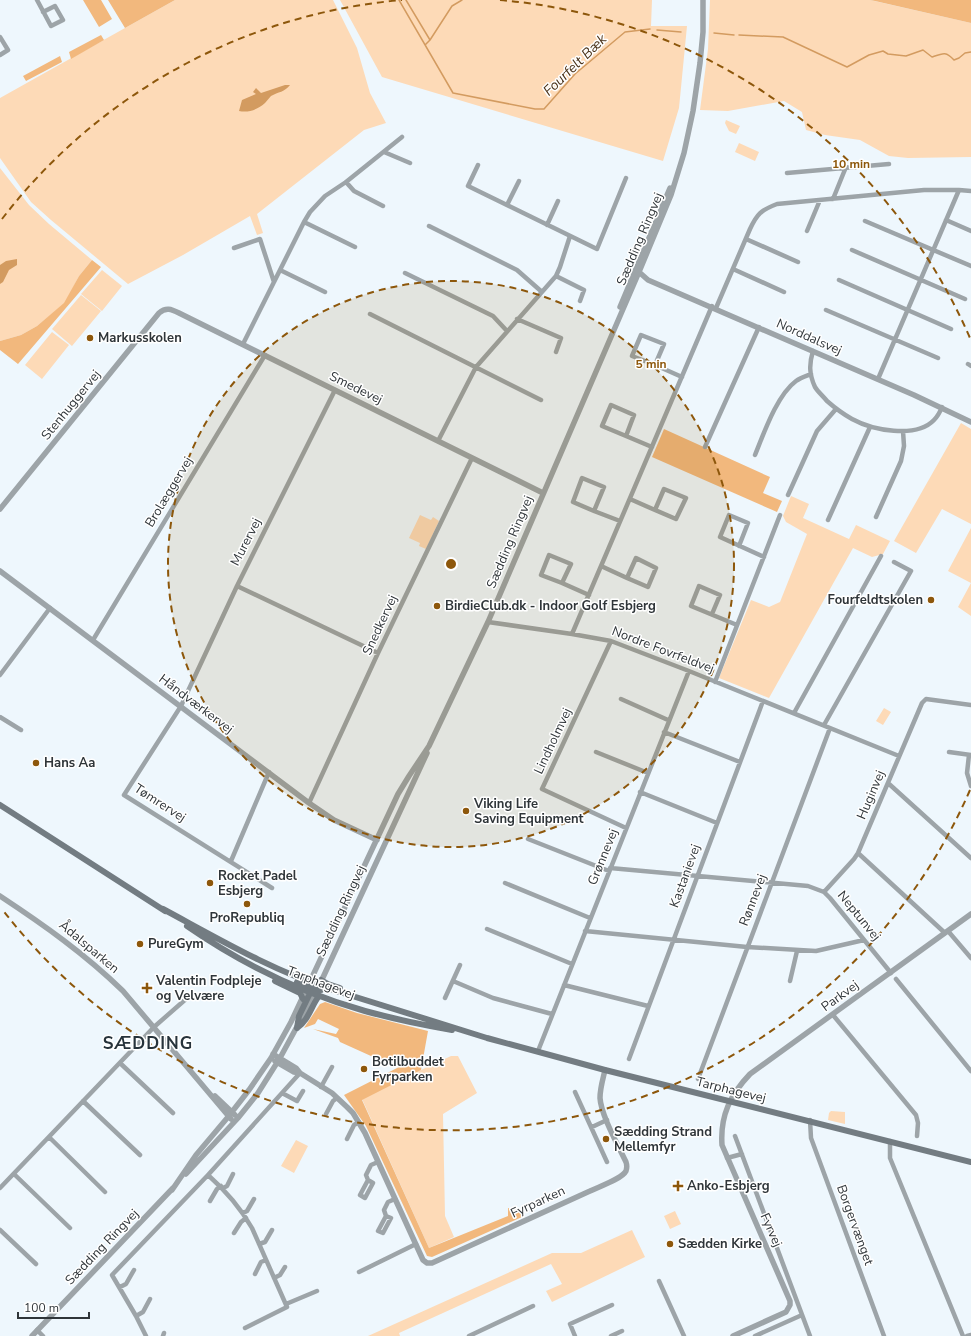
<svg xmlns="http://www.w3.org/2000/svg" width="971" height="1336" font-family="'Nunito Sans',sans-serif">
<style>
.green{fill:#fddab7}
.forest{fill:#f2b87d}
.water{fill:#d39b60}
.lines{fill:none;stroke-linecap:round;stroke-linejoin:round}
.stream{stroke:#d39b60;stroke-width:1.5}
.minor{stroke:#9da4a8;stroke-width:4.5}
.tertiary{stroke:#9da4a8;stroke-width:5.5}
.secondary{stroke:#737c82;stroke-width:6}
.ring{fill:none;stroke:#8d570b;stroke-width:2;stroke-dasharray:7 5}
.poi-dot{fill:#8d570b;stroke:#fff;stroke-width:1.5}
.labels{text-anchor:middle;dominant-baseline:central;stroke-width:3;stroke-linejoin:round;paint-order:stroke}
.street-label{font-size:13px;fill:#2f3539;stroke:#fff}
.poi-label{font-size:13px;font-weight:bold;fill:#2f3539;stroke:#fff;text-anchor:start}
.water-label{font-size:14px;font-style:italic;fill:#4a3218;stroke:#fff}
.district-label{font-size:17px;font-weight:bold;letter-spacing:1px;fill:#27333b;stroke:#fff}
.centre{fill:#8d570b;stroke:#fff;stroke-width:2}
.ring-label{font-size:12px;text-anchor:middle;font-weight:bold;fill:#8d570b;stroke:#fff;stroke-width:3;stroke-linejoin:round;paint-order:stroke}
</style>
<rect width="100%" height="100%" fill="#eef7fd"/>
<path class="green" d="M175,0H333L357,48L370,93L386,123L364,130L257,214L263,233L257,235L250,216L183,255L128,284L51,220L31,202L0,158V98Z
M340,0H652L651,26H687L679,108L663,161L382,77Z
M710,0H870L971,23V157L908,158L889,156L860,140L825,135L806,130L802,112L784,101L728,111L700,110L708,49Z
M726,120L740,126L736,134L729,131L725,123Z
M739,143L759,152L755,161L735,152Z
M0,168L29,205L49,224L92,260L79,276L65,303L37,326L21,335L0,341Z
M102,270L122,286L102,311L81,294Z
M81,295L101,311L72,346L52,329Z
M52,332L69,345L42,379L25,365Z
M961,423L971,429V524L942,509L916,553L894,541Z
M791,496L809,504L803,518L849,539L856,525L890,541L883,554L872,557L853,548L769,698L719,678L751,600L769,607L780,602L807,534L786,522L783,516Z
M420,515L431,520L433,517L439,521L426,549L419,546L420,543L409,538Z
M971,528V616L958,607L971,583L948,571Z
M884,708L891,712L883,725L876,721Z
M451,1056H458L477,1093L443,1114L445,1216L454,1237L429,1248L362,1099L421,1070Z
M831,1111L845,1112V1124L828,1120L829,1113Z
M296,1140L308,1146L294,1173L281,1166Z
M675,1211L681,1224L670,1229L664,1216Z
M632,1230L645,1257L552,1302L546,1291L562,1284L551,1264L399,1333L400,1336H368L552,1253H581Z"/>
<path class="forest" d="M83,0H101L112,19L99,27Z
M108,0H175L125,28Z
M870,0H971V23L875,1Z
M101,35L104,40L71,59L69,52Z
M60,56L62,62L26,81L23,76Z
M92,260L101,267L18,364L0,350V341L21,335L37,326L64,303L79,276Z
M664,429L770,477L763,493L782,501L777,512L652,457Z
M325,1002L357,1013L428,1031L421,1070L362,1100L429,1248L508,1216V1208L520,1210L522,1217L432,1257L427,1256L366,1126L344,1095L401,1066L397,1063L371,1056L340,1042L338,1038L313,1029L336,1034L339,1029L318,1019L315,1024L304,1028L320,1004Z"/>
<path class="water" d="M285,85H290C285,92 278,92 271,96C269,98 267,101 265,103C257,110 248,113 239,111L242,100L256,94L253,92L256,88L261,93Z
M17,259V265L9,270L3,282L0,284V265L6,261Z"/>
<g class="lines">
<path class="stream" d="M399,0L453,93L535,109H544L575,74L625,32L650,29
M406,0L430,40L425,45
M657,30L681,32
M714,33L734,35
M739,35L783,37L847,67L869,55L883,51L888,54L906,56L923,50L932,57C943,53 946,51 954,60L959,58L965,53L971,52
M430,40L452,6L462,0"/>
<path class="minor" d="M37,0L51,26L63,20L55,6L43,12
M0,37L8,50L0,55
M384,152L410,163
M478,165L468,186L597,249L626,178
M787,173L889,164
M346,182L354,191L383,206
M833,199L846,167
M507,205L519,181
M946,220L971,231
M865,221L971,266
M304,222L355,247
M547,225L558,201
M429,226L517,270L542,292
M807,231L820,200
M746,239L798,262
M234,248L260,239L274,282
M852,250L965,299
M733,269L784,292
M280,270L325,292
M405,273L493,316L507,331
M556,276L584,290L580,301
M839,280L951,329
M716,308L750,229C757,214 761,210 777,204L924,190H959L971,191
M826,310L938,358
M370,314L541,400
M517,319L561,338L556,352
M243,344L304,222L310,212L325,196L346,182L402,137
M813,351C809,364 809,374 815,387C818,392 823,396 827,401C835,408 843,414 852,419C872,430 916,439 934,420C937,417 940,412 942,407
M968,364L971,366
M655,365L632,356L641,335L664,344L655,365L682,377
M878,379L959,190
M626,436L602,426L611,405L634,415L626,436L652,447
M438,441L476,367L556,276L560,267L570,236
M705,447L759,327
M755,455C764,433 777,395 796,381C800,378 806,376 811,374
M788,495L817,431L836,409
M630,499L655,510L664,489L686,498L676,519L655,510
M594,511L573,502L582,478L604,487L594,511L620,521
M876,517L901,461L904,446L903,431
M828,520L870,427
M739,546L748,523L729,515L720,537L764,557
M601,566L627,578L636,558L656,568L648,587L627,578
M562,583L541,575L549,555L571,564L562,583L589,595
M237,586L378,653
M712,614L720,595L699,586L691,606L737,625
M488,622L572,634L611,641L689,671L899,756
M572,634L712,306
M93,640L265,355
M611,641L542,789L626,828
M0,675L50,608
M715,682L780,515
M621,699L668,720
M794,713L881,556
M0,717L21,730
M824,725L911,571L894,562
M664,732L740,762
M596,752L648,773
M949,752L971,755
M969,755L967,773L971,786
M888,783L971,858
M640,792L717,823
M309,803L378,653L472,458
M528,839L609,871
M858,853L945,933
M231,861L269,772
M610,868L808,886L824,892L830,898L891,973
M505,883L590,918
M272,888L124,795L181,706L237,586L335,390
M824,892L854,859L858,853L922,703L926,699L971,705
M487,929L572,964
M585,931L747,947L816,951L864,940
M948,931L971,958
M896,979L971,1071
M453,981L493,998L552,1014
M790,981L797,951
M564,985L648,1006
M445,998L460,965
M833,1015L916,1115L918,1123L917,1136
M538,1051L689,671
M629,1059L763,701
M120,1063L173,1113
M698,1079L830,728
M321,1087L332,1067
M575,1092L607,1162
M282,1093L297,1101L303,1091
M83,1101L140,1155
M326,1114L333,1101L337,1098
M810,1120L811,1138L884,1336
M592,1127L607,1120
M735,1136L810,1336
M49,1137L105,1192
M347,1139L354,1125L359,1122
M890,1141V1158L963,1336
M727,1158L742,1154
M14,1174L70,1228
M368,1180L373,1183L365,1198L360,1195L368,1180L366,1175L371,1165L378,1162
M0,1188L154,1027L186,999
M223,1188L227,1186L233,1174
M210,1201L217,1189L221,1186
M243,1213L247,1211L254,1199
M386,1216L391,1218L383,1233L378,1231L386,1216L384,1210L388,1202L395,1199
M0,1230L36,1264
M234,1233L241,1222L246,1218
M259,1244L265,1242L272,1230
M359,1272L416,1244
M255,1274L261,1262L266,1260
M274,1278L280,1275L285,1267
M659,1281L684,1336
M120,1287L126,1284L134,1270
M286,1304L317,1291
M136,1316L143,1312L150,1299
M245,1328L287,1307L252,1228C240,1207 226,1191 208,1175L300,1073
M37,1330L43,1336
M146,1336L136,1316L112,1275L208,1175
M163,1336L164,1333
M469,1336L533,1306
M575,1336L570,1324L612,1305
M611,1336L622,1331
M755,1336L802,1315
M967,1336L971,1335"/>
<path class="tertiary" d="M639,272L648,280L914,395L971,422
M620,307L670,188
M0,509L159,313C166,307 171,309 179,313L543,493
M0,571L309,803L334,820L377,840
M0,896C44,925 85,954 123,991L231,1119
M273,1054L296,1068L300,1073L332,1093L347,1107L353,1113L365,1133L423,1260L427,1263H432L590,1191C598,1187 622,1179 626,1171C627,1168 627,1165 626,1162C618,1145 601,1115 600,1098C600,1088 603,1079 605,1070
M275,1061L294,1072L300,1073
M215,1096L235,1115
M186,1174L238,1118L258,1093L280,1058L319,986L427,753
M172,1190L196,1155L228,1117L249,1090L271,1058L291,1022L398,794L409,776L429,746L488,622L639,272L671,195L684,153L693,111L700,63L703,32V0
M32,1336L173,1188
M733,1336L786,1312L790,1305V1301L722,1145C720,1116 730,1095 750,1074L971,914"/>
<path class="secondary" d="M0,805L165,911
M163,909C217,938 271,970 330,989L487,1038L605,1070L971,1162
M187,926C242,964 302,993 365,1011C394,1019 423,1025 452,1030
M321,980L328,984L340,988
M275,981L300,993L303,999
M297,982L312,988L321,990
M297,1028L299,1016L312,989
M297,1028C309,1020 311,1006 319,996"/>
</g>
<circle cx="451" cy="564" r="283" fill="#8d570b" fill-opacity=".12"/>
<g class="ring">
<circle cx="451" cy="564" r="283"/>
<path d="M970 790A566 566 0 0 1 2 909M2 219A566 566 0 0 1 402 0M500 0A566 566 0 0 1 970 338"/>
</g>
<g class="poi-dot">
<circle cx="90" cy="338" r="4"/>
<circle cx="931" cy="600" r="4"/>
<circle cx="437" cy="606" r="4"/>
<circle cx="36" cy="763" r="4"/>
<circle cx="466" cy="811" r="4"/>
<circle cx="210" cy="883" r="4"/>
<circle cx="247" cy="904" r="4"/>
<circle cx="140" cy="944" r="4"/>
<path d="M145 982h4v4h4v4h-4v4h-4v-4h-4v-4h4z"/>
<circle cx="364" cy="1069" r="4"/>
<circle cx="606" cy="1139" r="4"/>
<path d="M676 1180h4v4h4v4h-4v4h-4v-4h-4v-4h4z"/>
<circle cx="670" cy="1244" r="4"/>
</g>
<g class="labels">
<g class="street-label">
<text transform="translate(640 239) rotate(-67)">Sædding Ringvej</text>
<text transform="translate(809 337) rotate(24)">Norddalsvej</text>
<text transform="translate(356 388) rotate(26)">Smedevej</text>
<text transform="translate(71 405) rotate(-51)">Stenhuggervej</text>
<text transform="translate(169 492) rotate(-59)">Brolæggervej</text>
<text transform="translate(246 542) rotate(-63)">Murervej</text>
<text transform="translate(510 542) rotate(-67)">Sædding Ringvej</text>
<text transform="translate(380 625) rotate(-65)">Snedkervej</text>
<text transform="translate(663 650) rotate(21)">Nordre Fovrfeldvej</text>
<text transform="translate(196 704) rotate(37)">Håndværkervej</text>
<text transform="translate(553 741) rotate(-65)">Lindholmvej</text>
<text transform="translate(871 795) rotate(-67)">Huginvej</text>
<text transform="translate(160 803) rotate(33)">Tømrervej</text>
<text transform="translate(603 857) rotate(-68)">Grønnevej</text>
<text transform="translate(685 876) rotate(-70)">Kastanievej</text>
<text transform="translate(753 900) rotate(-69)">Rønnevej</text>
<text transform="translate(341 911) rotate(-65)">Sædding Ringvej</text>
<text transform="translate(859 916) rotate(51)">Neptunvej</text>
<text transform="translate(89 947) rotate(40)">Ådalsparken</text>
<text transform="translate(321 983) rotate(21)">Tarphagevej</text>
<text transform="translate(840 996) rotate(-36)">Parkvej</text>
<text transform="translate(731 1090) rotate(14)">Tarphagevej</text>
<text transform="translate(538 1202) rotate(-25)">Fyrparken</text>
<text transform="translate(855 1225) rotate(70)">Borgervænget</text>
<text transform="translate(771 1230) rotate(66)">Fyrvej</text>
<text transform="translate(102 1247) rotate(-46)">Sædding Ringvej</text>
</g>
<g class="poi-label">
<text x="98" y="338">Markusskolen</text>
<text x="923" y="600" text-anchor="end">Fourfeldtskolen</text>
<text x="445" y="606">BirdieClub.dk - Indoor Golf Esbjerg</text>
<text x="44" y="763">Hans Aa</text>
<text x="474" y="804">Viking Life<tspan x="474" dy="15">Saving Equipment</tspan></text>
<text x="218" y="876">Rocket Padel<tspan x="218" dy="15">Esbjerg</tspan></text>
<text x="247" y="918" text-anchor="middle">ProRepubliq</text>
<text x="148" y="944">PureGym</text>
<text x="156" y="981">Valentin Fodpleje<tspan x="156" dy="15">og Velvære</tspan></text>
<text x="372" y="1062">Botilbuddet<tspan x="372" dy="15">Fyrparken</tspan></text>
<text x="614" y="1132">Sædding Strand<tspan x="614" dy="15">Mellemfyr</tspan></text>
<text x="687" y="1186">Anko-Esbjerg</text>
<text x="678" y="1244">Sædden Kirke</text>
</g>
<g class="water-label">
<text transform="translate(575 65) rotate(-44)">Fourfelt Bæk</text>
</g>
<g class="district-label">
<text x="148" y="1043">SÆDDING</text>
</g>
</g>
<circle cx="451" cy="564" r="6" class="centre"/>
<g class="ring-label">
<text x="851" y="168">10 min</text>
<text x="651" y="368">5 min</text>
</g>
<path d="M18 1312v6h71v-6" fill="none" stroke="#2f3539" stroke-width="2"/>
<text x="24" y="1312" font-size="12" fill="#2f3539" stroke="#ffffff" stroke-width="3" paint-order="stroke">100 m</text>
</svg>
